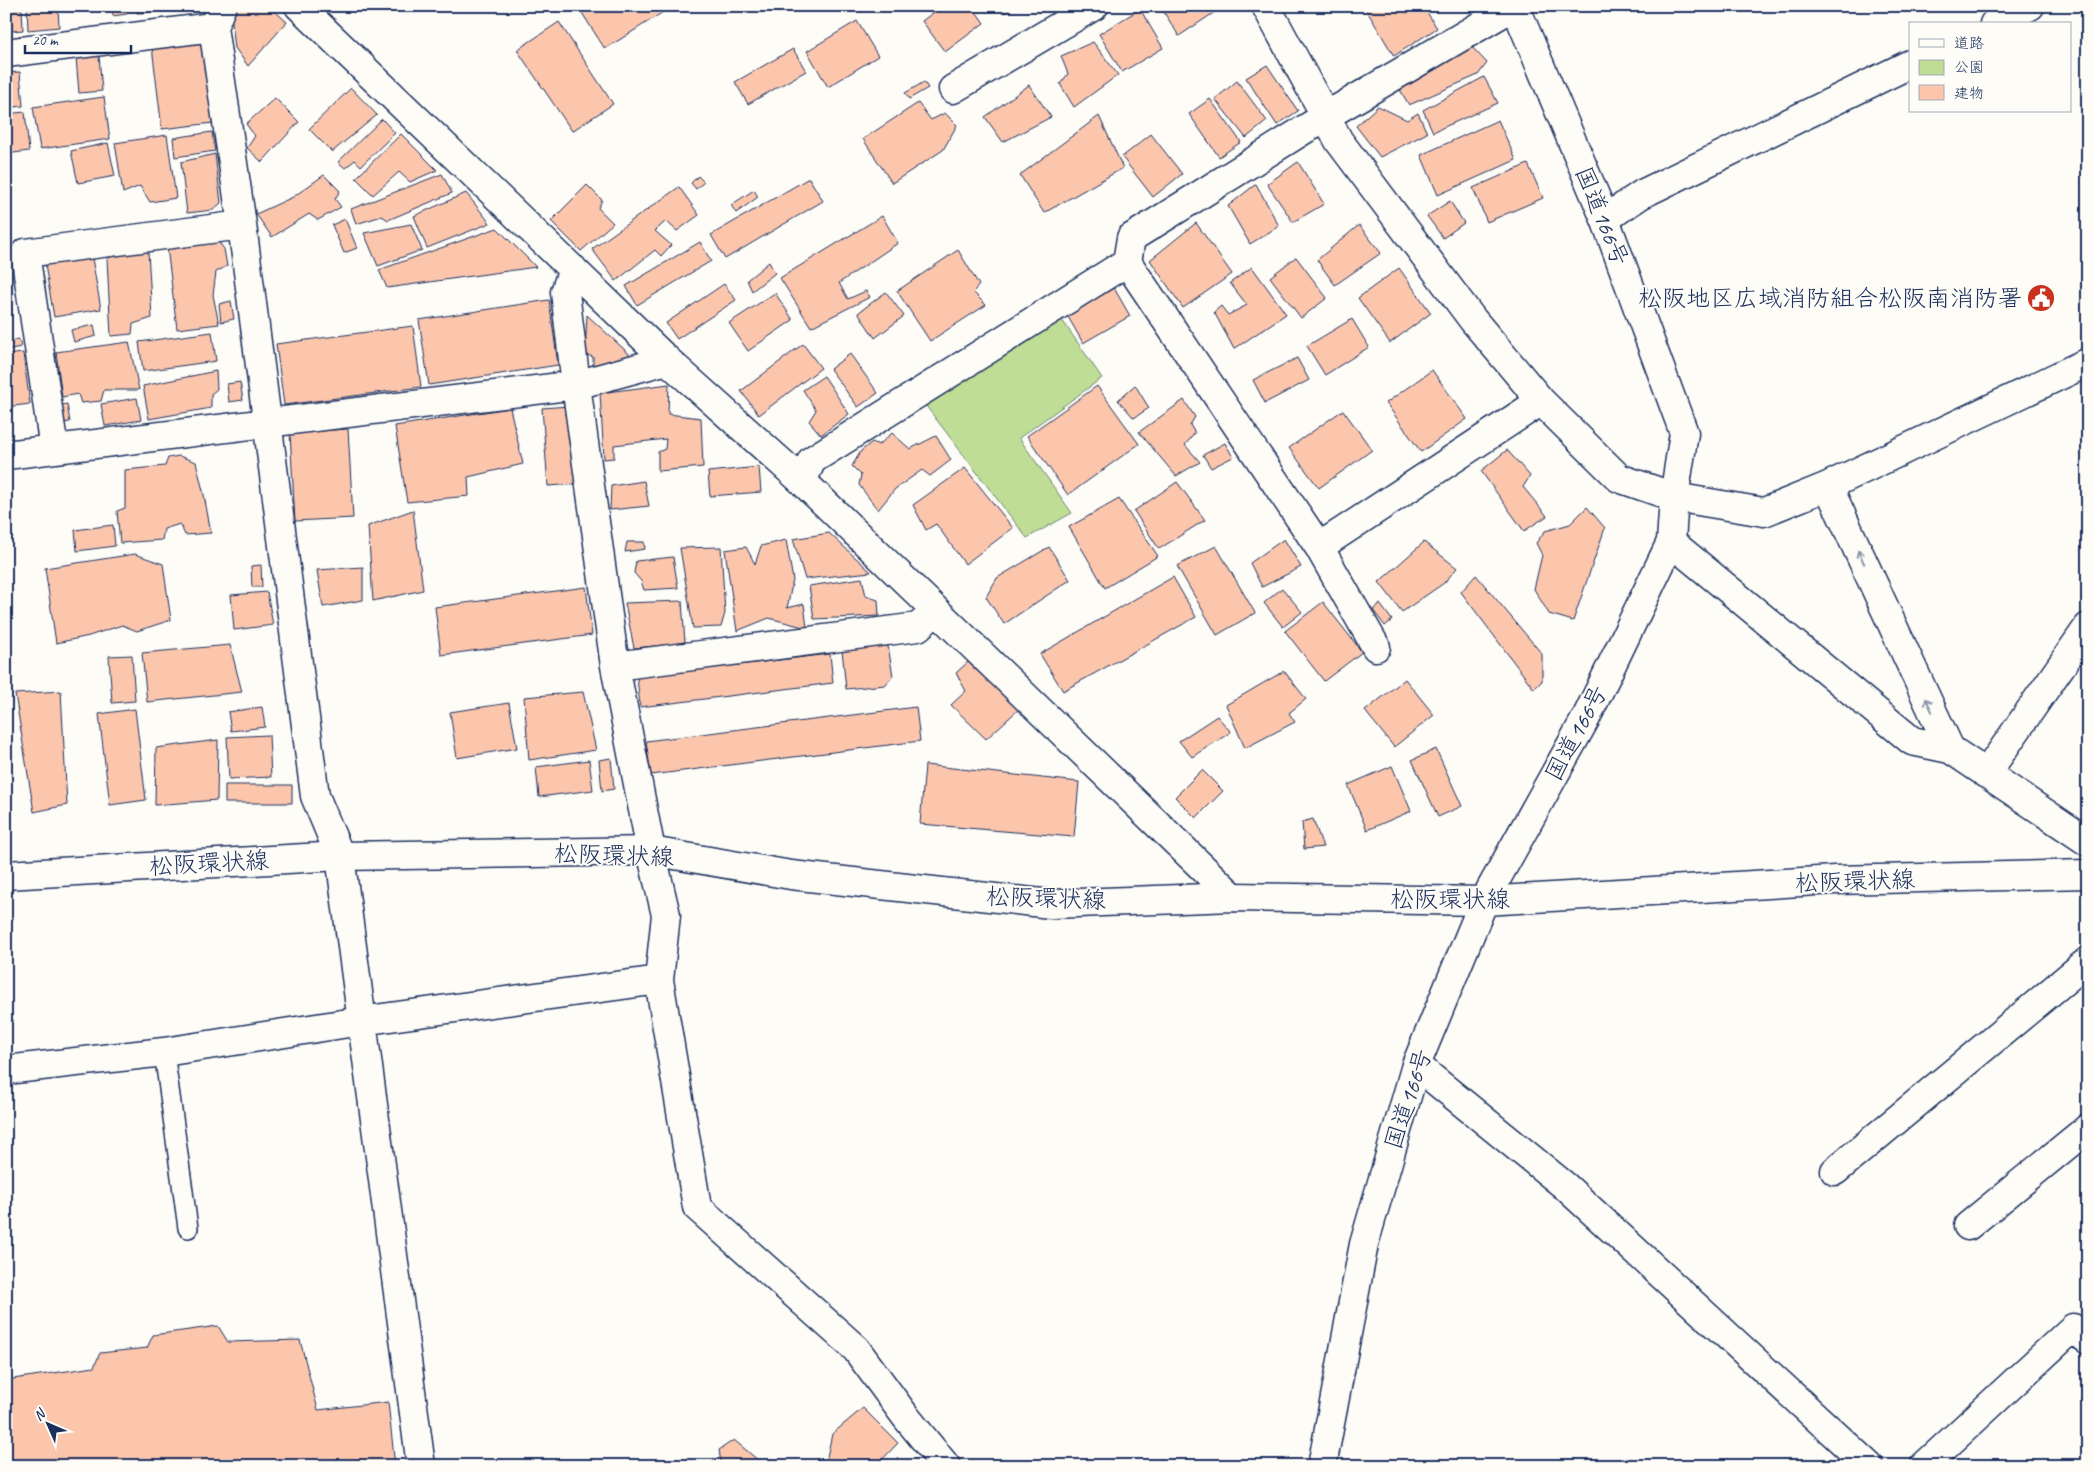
<svg xmlns="http://www.w3.org/2000/svg" width="2094" height="1472" font-family="Caveat,'Klee One',sans-serif">
<style>
.green{fill:#bfdd95;stroke:#6d867a}
.building{fill:#fcc6ad;stroke:#1b2f5e}
.lines{fill:none;stroke-linecap:round;stroke-linejoin:round}
.service-casing{stroke:#1b2f5e;stroke-width:22}
.minor-casing{stroke:#1b2f5e;stroke-width:31}
.secondary-casing{stroke:#1b2f5e;stroke-width:31}
.trunk-casing{stroke:#1b2f5e;stroke-width:31}
.service{stroke:#fdfcf7;stroke-width:19}
.minor{stroke:#fdfcf7;stroke-width:28}
.secondary{stroke:#fdfcf7;stroke-width:28}
.trunk{stroke:#fdfcf7;stroke-width:28}
.oneway{stroke:#8c96aa}
.labels{text-anchor:middle;dominant-baseline:central;stroke-width:4;stroke-linejoin:round;paint-order:stroke}
.street-label{font-size:24px;fill:#1b2f5e;stroke:#fdfcf7}
.poi-label{font-size:24px;fill:#1b2f5e;stroke:#fdfcf7;text-anchor:end}
</style>
<rect width="100%" height="100%" fill="#fdfcf7"/>
<filter id="ink" filterUnits="userSpaceOnUse"><feTurbulence type="fractalNoise" baseFrequency=".02" numOctaves="2"/><feDisplacementMap in="SourceGraphic" scale="10" xChannelSelector="R" yChannelSelector="G"/><feConvolveMatrix kernelMatrix="1 2 1 2 8 2 1 2 1" color-interpolation-filters="sRGB"/></filter>
<g filter="url(#ink)">
<path class="green" d="M1060,317L1102,378L1019,438L1072,513L1027,538L926,406Z"/>
<path class="building" d="M27,6H58L59,27L28,30Z
M112,6H126L127,14L113,16Z
M136,6H196L194,9L137,13Z
M239,6H269L287,22L248,66L235,48L231,14Z
M593,6H667L668,9L605,49L582,13Z
M942,6H972L984,23L945,52L922,21Z
M1000,6H1014L1005,13Z
M1160,6H1224L1179,36Z
M1364,6H1423L1437,28L1394,56Z
M11,9H22L23,30L12,31Z
M1140,9L1163,48L1122,72L1099,34Z
M857,21L878,56L828,87L807,51Z
M559,22L613,104L572,131L517,50Z
M203,41L213,123L162,129L152,47Z
M1093,42L1118,75L1074,107L1060,84L1068,74L1061,56Z
M1471,46L1487,63L1478,75L1409,105L1399,88Z
M793,49L806,71L748,104L735,82Z
M99,56L102,91L79,93L76,58Z
M1267,65L1298,111L1277,125L1246,78Z
M20,72L23,106L6,108V73Z
M1484,77L1498,103L1433,132L1423,110Z
M1237,81L1267,121L1246,138L1215,99Z
M924,82L928,88L909,99L905,93Z
M1029,85L1051,117L1003,142L985,117Z
M351,88L377,115L332,152L309,129Z
M104,97L110,139L40,149L33,107Z
M275,98L299,122L262,162L247,148L255,136L246,124Z
M1210,99L1241,142L1219,157L1189,114Z
M918,103L931,120L945,113L957,125L943,150L892,183L863,139Z
M1378,106L1407,120L1418,113L1427,133L1380,157L1356,126Z
M25,112L29,151L6,154V114Z
M1099,116L1123,168L1044,213L1020,175Z
M382,119L395,133L361,166L355,160L345,168L338,162Z
M1498,120L1516,160L1438,195L1421,155Z
M212,132L215,151L175,157L173,138Z
M401,134L437,170L410,182L399,172L373,195L356,178Z
M1151,134L1182,174L1153,197L1122,157Z
M167,135L176,198L150,202L140,186L123,193L115,143Z
M108,143L115,176L78,183L71,151Z
M215,154L221,203L213,210L187,213L181,162Z
M1298,162L1324,204L1293,222L1267,184Z
M1528,164L1543,198L1487,222L1473,188Z
M442,174L452,193L388,220L382,216L356,224L351,209Z
M324,175L340,191L335,199L341,207L318,220L309,214L272,237L256,214L293,197Z
M698,176L704,182L696,189L691,183Z
M809,178L823,201L725,259L711,235Z
M1256,184L1279,226L1250,244L1228,206Z
M587,185L602,200L598,208L613,223L581,251L551,221Z
M679,187L699,215L677,231L666,221L655,231L671,245L661,256L655,250L616,281L592,249Z
M754,190L758,197L736,213L731,205Z
M466,193L490,223L427,248L414,216Z
M1450,201L1464,223L1443,238L1427,216Z
M882,216L898,243L839,283L848,299L866,291L870,297L811,327L780,278Z
M345,219L357,248L344,253L332,225Z
M1196,223L1232,274L1183,308L1150,260Z
M411,224L422,250L378,266L364,233Z
M1359,225L1381,253L1335,285L1317,260Z
M497,228L536,267L387,288L379,270Z
M217,240L224,249L227,266L216,272L213,295L219,324L177,329L167,247Z
M700,242L711,261L637,305L626,286Z
M958,250L979,285L973,292L986,305L930,341L897,291Z
M148,251L152,318L133,324L132,334L111,336L107,259L114,255Z
M1296,257L1327,298L1301,318L1270,277Z
M92,258L101,309L54,317L45,265Z
M769,262L775,273L752,291L747,280Z
M1252,267L1286,314L1234,349L1214,312L1221,306L1228,315L1247,305L1230,283Z
M1399,268L1431,313L1390,343L1358,298Z
M724,284L736,300L677,339L666,323Z
M6,288L10,332H6Z
M1114,288L1130,316L1083,343L1067,315Z
M886,292L904,316L875,338L858,313Z
M775,293L793,320L748,351L729,323Z
M549,300L558,365L429,385L419,320Z
M231,301L234,319L221,322L219,304Z
M587,315L639,363L593,370V357L585,354Z
M1352,319L1369,347L1325,375L1307,346Z
M94,325L96,336L74,342L71,330Z
M413,326L421,387L284,405L276,344Z
M212,332L216,361L143,371L139,342Z
M19,339L21,347L6,350V342Z
M129,342L139,390H104L101,401L81,403L78,394L62,397L56,352Z
M803,344L821,368L759,415L741,391Z
M23,353L30,404L6,407V355Z
M850,354L878,393L858,407L830,369Z
M1297,358L1309,380L1265,403L1253,380Z
M1432,370L1467,419L1421,452L1386,403Z
M216,371L217,389L211,394V408L149,419L143,386Z
M824,376L849,414L821,435L809,421L816,410L803,390Z
M240,382L243,400L229,402L227,384Z
M669,384L668,414L701,418L703,467L658,471V452L665,449L666,439L614,445V458L604,459L600,393Z
M1135,385L1149,408L1134,418L1118,400Z
M1097,386L1139,444L1068,495L1027,436Z
M137,398L141,420L105,426L101,404Z
M1184,400L1195,417L1190,425L1195,433L1185,445L1200,462L1176,476L1139,432Z
M67,404L70,422L64,423L62,405Z
M569,406L576,484L548,486L542,408Z
M510,408L523,464L468,477L469,496L407,502L395,426Z
M1343,410L1372,450L1319,488L1289,448Z
M348,429L353,518L295,521L290,433Z
M892,433L910,449L936,436L951,460L930,476L922,470L895,489L878,510L859,485L861,475L852,466L861,451L872,442L879,445Z
M1225,443L1233,457L1211,468L1203,455Z
M1507,450L1530,476L1523,487L1547,516L1524,531L1481,471Z
M179,456L196,462L204,495L211,533L185,535L180,524L164,529L162,540L120,543L117,511L125,508V470L165,466L168,458Z
M759,467L761,492L710,496L708,472Z
M965,468L1013,528L965,564L936,524L926,530L913,505Z
M644,481L649,506L610,510L611,486Z
M1177,482L1205,520L1159,549L1134,511Z
M1119,499L1158,556L1105,588L1069,527Z
M1587,507L1605,528L1573,621L1549,614L1534,589L1542,555L1536,543L1545,531L1570,524Z
M413,510L423,590L373,601L368,526Z
M113,525L115,546L77,551L75,530Z
M829,533L871,572L805,579L793,539Z
M1284,539L1301,567L1262,587L1250,563Z
M786,540L793,580L787,608L804,604L807,628L769,618L737,631L725,550L746,547L755,564L761,546Z
M627,542H644L645,549L625,552Z
M1424,542L1457,568L1444,583L1402,612L1379,582Z
M1216,546L1255,613L1217,635L1177,566Z
M721,547L725,613L721,627L693,628L680,548Z
M1049,547L1070,580L1004,624L986,597L997,578Z
M135,554L163,564L171,620L137,631L122,625L89,636L56,643L45,568Z
M673,557L678,588L644,590L641,581L634,573L636,561Z
M261,565L262,587H252L251,566Z
M363,567V600L323,607L317,570Z
M1476,575L1542,654V681L1534,689L1461,592Z
M1173,577L1196,617L1063,691L1040,654Z
M862,578L866,596L878,600L879,616L814,619L809,586Z
M586,587L592,635L441,655L435,607Z
M1282,588L1302,612L1283,627L1264,603Z
M267,592L273,625L234,630L231,595Z
M682,601L685,643L634,648L625,603Z
M1323,602L1362,652L1324,681L1285,631Z
M1380,604L1392,620L1385,626L1373,610Z
M230,645L242,692L147,702L142,653Z
M888,646L893,676L885,685L846,689L842,650Z
M830,654L833,683L640,707L637,677Z
M132,655L135,701L112,703L109,656Z
M968,662L1019,709L986,739L951,705L966,691L956,673Z
M1284,671L1306,699L1289,713L1295,722L1245,748L1226,705Z
M1405,679L1434,715L1394,747L1365,711Z
M61,691L67,805L34,812L15,694Z
M583,692L596,750L529,760L524,697Z
M509,703L517,748L457,758L450,712Z
M262,707L265,727L231,731L228,712Z
M916,707L920,741L651,775L646,741Z
M135,709L146,800L110,805L99,714Z
M1217,716L1231,732L1192,757L1179,741Z
M269,735L271,777L229,779L227,737Z
M218,740L217,800L155,805L156,748Z
M1436,749L1462,806L1438,817L1412,760Z
M611,758L614,789L602,791L599,760Z
M589,760L593,790L539,797L536,767Z
M925,765L1079,782L1074,837L920,824Z
M1392,766L1411,811L1367,830L1348,785Z
M1202,770L1223,791L1196,818L1175,797Z
M225,785H292V803H225Z
M1313,819L1323,847L1304,849L1302,822Z
M218,1326L228,1342L300,1340L318,1410L388,1402L395,1466H6V1380L94,1367L100,1353L147,1348L153,1335Z
M863,1408L898,1443L876,1466H825L832,1434Z
M734,1440L765,1466H719L721,1463L719,1450Z"/>
<g class="lines">
<defs>
<path id="service" d="M164,1052L188,1228"/>
<path id="minor" d="M222,6L213,27L242,225L315,796L340,856L421,1466
M299,6L667,360L802,481L1233,897
M1266,6L1339,141L1473,320L1541,401L1619,478L1674,497L1764,512L1828,486L2088,362
M1994,24L2030,6
M6,53L213,27
M953,89L1094,6
M1605,219L1642,194L1910,64
M1127,262L1131,238L1326,116L1514,6
M573,269L565,292L576,385L615,666L651,851L666,915L659,980L697,1207L856,1349L906,1417L946,1466
M54,449L25,253L242,225
M6,455L576,385L667,360
M802,481L812,460L1127,262L1319,547L1541,401
M1828,486L1950,749
M1671,542L1912,741L1950,749L2088,842
M1319,547L1376,647
M615,666L918,627L936,611
M1986,774L2088,627
M1416,1065L1565,1186L1869,1466
M6,1070L164,1052L361,1021L659,980
M1835,1171L2088,961
M1968,1226L2088,1128
M1924,1466L2073,1328L2088,1340"/>
<path id="secondary" d="M6,875L340,856L651,851L791,875L1051,904L1233,897L1484,901L1835,880L2088,874"/>
<path id="trunk" d="M1322,1466L1364,1244L1416,1065L1484,901L1586,718L1671,542L1674,497L1684,433L1605,219L1515,6"/>
</defs>
<use href="#service" class="service-casing"/>
<use href="#minor" class="minor-casing"/>
<use href="#secondary" class="secondary-casing"/>
<use href="#trunk" class="trunk-casing"/>
<use href="#service" class="service"/>
<use href="#minor" class="minor"/>
<use href="#secondary" class="secondary"/>
<use href="#trunk" class="trunk"/>
</g>
<defs><path id="oneway-shaft" d="M-6 0H5M1.5-3L5.5 0L1.5 3" fill="none" stroke-width="1.6" stroke-linecap="round" stroke-linejoin="round" transform="scale(1.25)"/></defs>
<g class="oneway">
<use href="#oneway-shaft" transform="translate(1861 557) rotate(-115)"/>
<use href="#oneway-shaft" transform="translate(1929 705) rotate(-115)"/>
</g>
</g>
<defs>
<symbol id="civic-disc" viewBox="-11 -11 22 22"><circle r="9.5" fill="#c8321e" stroke="#fdfcf7"/><path d="M-.6-6.5H3V-4.5H.6V-3L4-1V1h2V6H-6V1h2V-1L-.6-3ZM-1.2 2.5V6h2.4V2.5Z" fill="#fff"/></symbol>
</defs>
<g fill-rule="evenodd">
<use href="#civic-disc" x="2025" y="282" width="32" height="32"/>
</g>
<g class="labels">
<g class="street-label">
<text transform="translate(1602 216) rotate(68)">国道166号</text>
<text transform="translate(1576 733) rotate(-62)">国道166号</text>
<text transform="translate(614 855) rotate(2)">松阪環状線</text>
<text transform="translate(209 863) rotate(-3)">松阪環状線</text>
<text transform="translate(1855 881) rotate(-2)">松阪環状線</text>
<text transform="translate(1046 898) rotate(2)">松阪環状線</text>
<text x="1450" y="899">松阪環状線</text>
<text transform="translate(1408 1099) rotate(-72)">国道166号</text>
</g>
<g class="poi-label">
<text x="2022" y="298">松阪地区広域消防組合松阪南消防署</text>
</g>
</g>
<rect width="2094" height="1472" fill="none" stroke="#fdfcf7" stroke-width="25"/>
<rect x="12" y="12" width="2069" height="1447" fill="none" stroke="#1b2f5e" stroke-width="2" filter="url(#ink)"/>
<rect x="1909" y="22" width="162" height="90" fill="#fdfcf7" stroke="#a3aaba"/>
<rect x="1919" y="39" width="25" height="8" fill="#fdfcf7" stroke="#a3aaba"/>
<text x="1954" y="48" font-size="15" fill="#1b2f5e">道路</text>
<rect x="1919" y="60" width="25" height="15" fill="#bfdd95" stroke="#a3aaba"/>
<text x="1954" y="72" font-size="15" fill="#1b2f5e">公園</text>
<rect x="1919" y="85" width="25" height="15" fill="#fcc6ad" stroke="#a3aaba"/>
<text x="1954" y="98" font-size="15" fill="#1b2f5e">建物</text>
<g transform="translate(48 1424) rotate(315)" stroke="#fdfcf7" stroke-width="4" paint-order="stroke">
<path d="M0-4L9 19L0 12L-9 19Z" fill="#1b2f5e"/>
<text y="-8" font-size="14" font-weight="bold" text-anchor="middle" fill="#1b2f5e">N</text>
</g>
<path d="M25 45v8h106v-8" fill="none" stroke="#1b2f5e" stroke-width="2.5"/>
<text x="32" y="45" font-size="15" fill="#1b2f5e" stroke="#fdfcf7" stroke-width="4" paint-order="stroke">20 m</text>
</svg>
